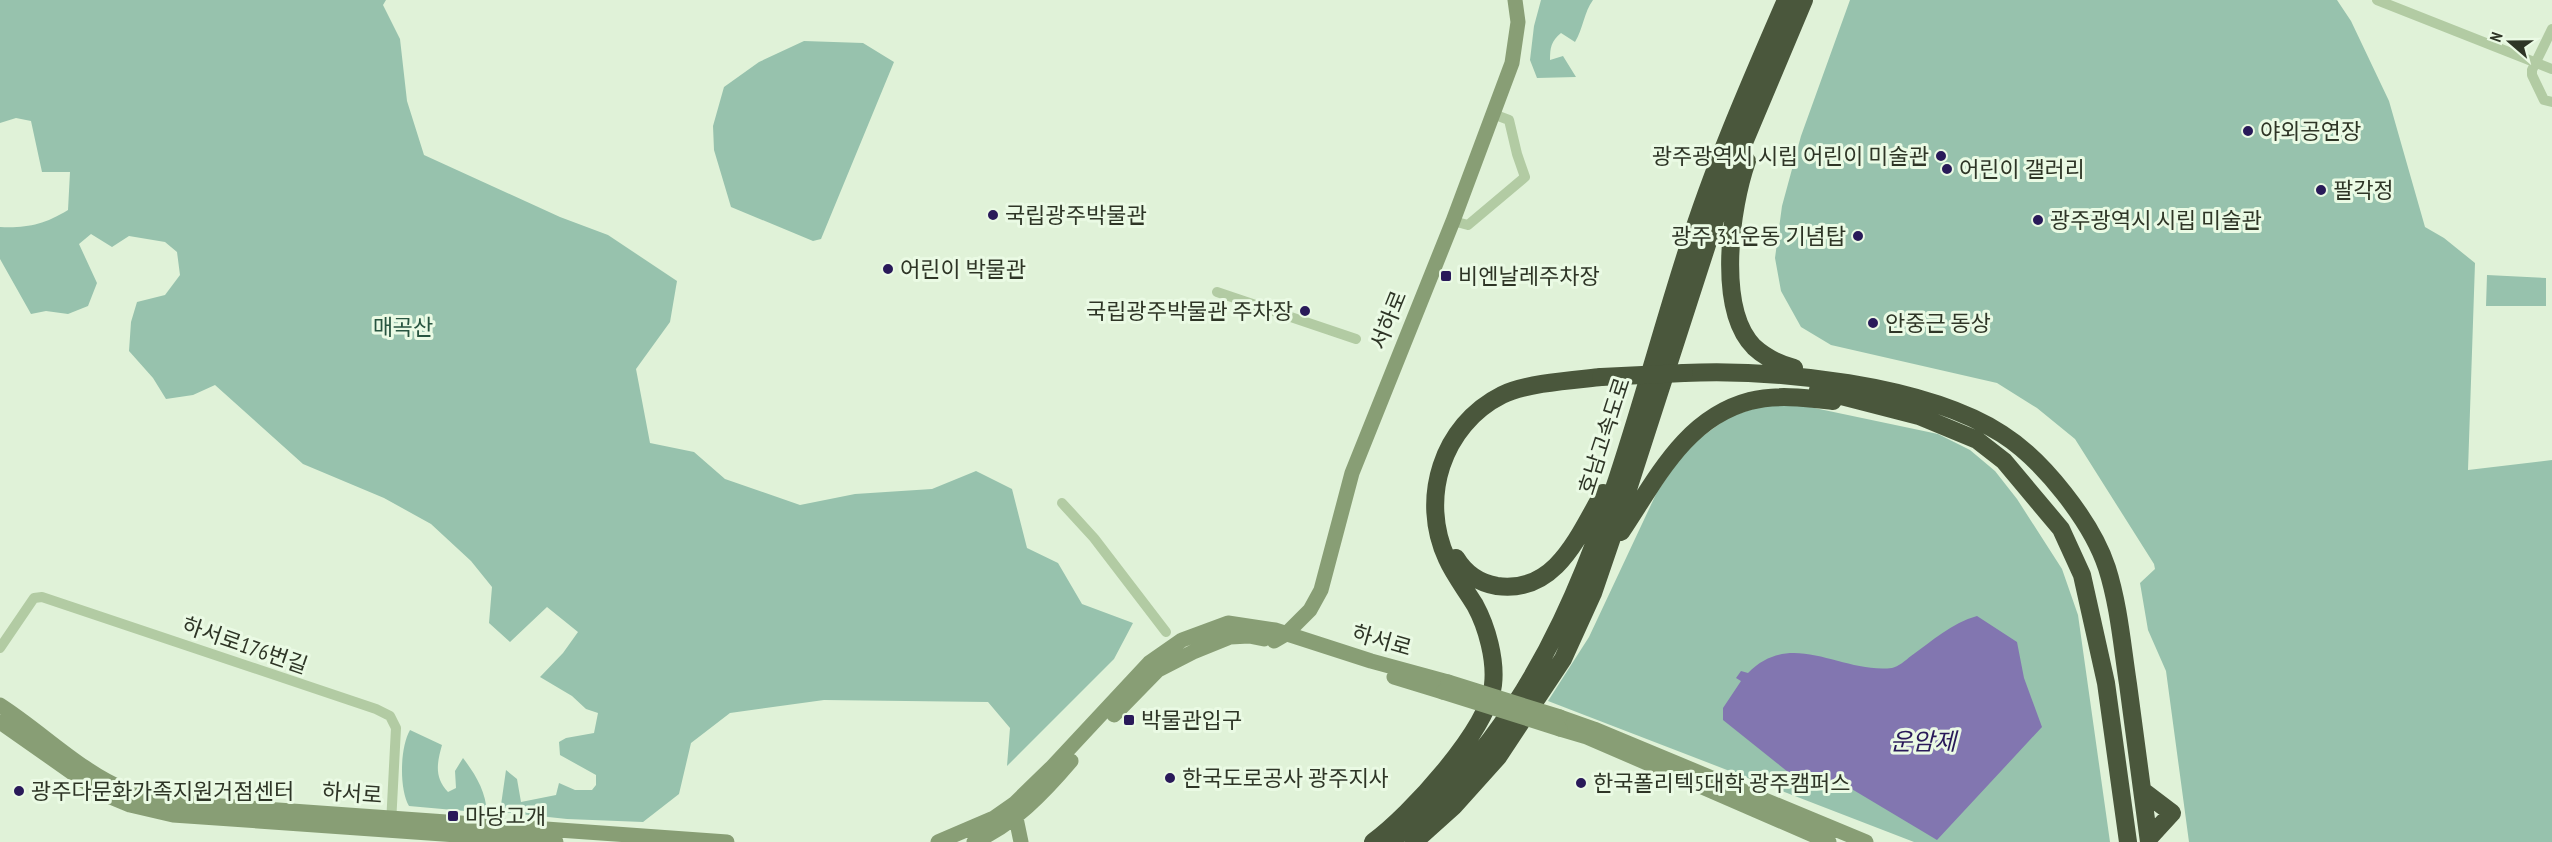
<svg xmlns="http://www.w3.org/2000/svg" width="2552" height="842" font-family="'PT Sans Narrow','Noto Sans KR',sans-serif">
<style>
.green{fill:#97c2ad}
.water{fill:#8276b0}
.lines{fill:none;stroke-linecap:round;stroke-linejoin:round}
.street{stroke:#b2cba3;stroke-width:10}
.secondary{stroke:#889e75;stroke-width:15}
.highway{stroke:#4a573c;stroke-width:18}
.secondary-bridge{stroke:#889e75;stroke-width:15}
.highway-bridge{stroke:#4a573c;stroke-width:18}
.poi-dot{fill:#291a59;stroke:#eafae4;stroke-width:2}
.labels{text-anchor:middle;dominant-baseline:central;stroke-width:6;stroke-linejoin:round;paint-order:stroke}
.poi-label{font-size:22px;fill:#2e3526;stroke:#eafae4;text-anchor:start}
.street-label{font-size:22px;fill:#2e3526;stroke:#eafae4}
.park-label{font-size:22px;fill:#285540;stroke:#eafae4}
.water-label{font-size:24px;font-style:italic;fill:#291a59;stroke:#eafae4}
</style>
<rect width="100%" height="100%" fill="#e0f2d8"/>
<path class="green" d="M0,0H386L383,5L400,39L407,101L424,155L560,217L608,235L677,281L670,322L636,369L650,443L694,452L725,479L800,505L855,494L932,489L976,471L1012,489L1027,548L1058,563L1082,604L1133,623L1114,659L1007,766L1010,728L988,702L824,700L730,713L691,743L679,794L643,822L567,819L500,812L506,770L517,779L521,802L556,795L559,783L575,790H592L596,785V775L560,755L559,742L566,738L594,733L598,713L586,709L572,696L540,677L563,653L578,632L547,607L510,642L489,623L492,587L471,561L431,524L384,498L303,464L215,385L193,395L166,399L153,378L129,351L131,322L137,302L165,295L180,275L177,252L165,242L129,236L112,247L91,234L79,244L97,283L88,306L68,314L46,311L31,314L0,259V227C28,228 43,225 68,210L70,172H42L31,121L16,118L0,123Z
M1541,0H1593C1584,12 1583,29 1575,42L1561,33C1551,41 1550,48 1550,60L1563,56L1576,77L1537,78L1530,60L1534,26Z
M1850,0H2337L2351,21L2389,101L2425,227L2444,238L2475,263L2468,470L2552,460V842H2189L2166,671L2148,630L2140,583L2155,569L2154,564L2075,439L2037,408L1997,383L1831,345L1801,327L1781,291L1775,258L1782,206L1801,136Z
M804,41L863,43L894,62L821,239L813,241L731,207L714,150L713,126L724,87L759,62Z
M2487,275L2546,278V306H2486Z
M1762,406H1805L1938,434L1970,450L1995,471L2017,499L2062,569L2078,615L2110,842H1914L1548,701L1589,637L1657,492L1688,447L1729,417Z
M410,730L442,745C437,763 434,777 448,792L456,788L455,771L463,758C476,775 486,792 487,813L409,806C399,789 400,747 410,730Z"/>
<path class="water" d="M1977,616L2017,642L2024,678L2042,727L1937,840L1845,785L1788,772L1723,720V708L1741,681L1736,678L1741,671L1748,673C1792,628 1841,674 1892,668C1898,667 1906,660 1911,656C1932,641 1952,623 1977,616Z"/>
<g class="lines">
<path class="street" d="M2377,0L2552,69
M2552,29L2532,70V75L2544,100L2552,102
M1453,221L1468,225L1525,177L1517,154L1509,120L1493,114
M1217,292L1356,339
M1062,503L1094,538L1166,632
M0,648L34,598L42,597L376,709L390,716L396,728L391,824"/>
<path class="secondary" d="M1274,641L1286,634L1310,610L1321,590L1352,473L1453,221L1512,63L1518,22L1515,0
M1394,677L1443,692
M0,705C42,732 81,772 126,790C148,799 172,800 194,804L727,842
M1114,715L1158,670L1193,652L1230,637L1249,636L1264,639
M1560,717L1594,729L1866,842
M0,722L101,793L130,805L173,815L556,842
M1560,729L1587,737L1829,842
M1016,818L1021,842
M938,842L994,818L1014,804L1052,767L1149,663L1182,640L1228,623L1275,630L1371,661L1448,682
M974,842C1014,824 1043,794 1071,761"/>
<path class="highway" d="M1747,161C1731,206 1716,309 1754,347C1766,358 1779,364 1794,368
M1684,373C1776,369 1924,384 2002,434C2043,460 2092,522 2107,568C2119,606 2122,645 2128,684C2135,737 2142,789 2149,842
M1818,390L1919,416L1977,440L2004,461L2061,529L2082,575L2106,683L2128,842
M1621,532C1656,480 1685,418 1750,401C1776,394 1807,398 1833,401
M1456,558C1465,573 1479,583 1497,586C1556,594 1578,536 1603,493
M2143,791L2172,813L2149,838
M1373,842C1410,815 1488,730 1493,685C1496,660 1487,627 1475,605C1466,590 1454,575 1447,559C1419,499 1442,425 1502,395C1526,383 1574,380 1601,377
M1390,842C1578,695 1618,466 1687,251C1714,165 1750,83 1786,0
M1414,842L1454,806L1498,757L1563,659L1593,593L1620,514L1727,183L1804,0"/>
<path class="secondary-bridge" d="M1448,682L1560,717
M1443,692L1560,729"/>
<path class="highway-bridge" d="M1601,377L1684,373"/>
</g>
<g class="poi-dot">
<circle cx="2248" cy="131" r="6"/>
<circle cx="1941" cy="156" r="6"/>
<circle cx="1947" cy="169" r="6"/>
<circle cx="2321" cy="190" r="6"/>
<circle cx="993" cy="215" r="6"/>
<circle cx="2038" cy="220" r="6"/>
<circle cx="1858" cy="236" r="6"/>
<circle cx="888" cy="269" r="6"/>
<rect x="1440" y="270" width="12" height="12" rx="3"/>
<circle cx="1305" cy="311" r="6"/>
<circle cx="1873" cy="323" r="6"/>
<rect x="1123" y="714" width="12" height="12" rx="3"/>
<circle cx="1170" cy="778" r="6"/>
<circle cx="1581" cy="783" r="6"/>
<circle cx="19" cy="791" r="6"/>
<rect x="447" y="810" width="12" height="12" rx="3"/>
</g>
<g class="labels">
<g class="poi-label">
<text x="2260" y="131">야외공연장</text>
<text x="1929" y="156" text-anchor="end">광주광역시 시립 어린이 미술관</text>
<text x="1959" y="169">어린이 갤러리</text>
<text x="2333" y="190">팔각정</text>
<text x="1005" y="215">국립광주박물관</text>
<text x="2050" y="220">광주광역시 시립 미술관</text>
<text x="1846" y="236" text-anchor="end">광주 3.1운동 기념탑</text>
<text x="900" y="269">어린이 박물관</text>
<text x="1458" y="276">비엔날레주차장</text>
<text x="1293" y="311" text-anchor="end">국립광주박물관 주차장</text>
<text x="1885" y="323">안중근 동상</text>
<text x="1141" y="720">박물관입구</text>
<text x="1182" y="778">한국도로공사 광주지사</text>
<text x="1593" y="783">한국폴리텍5대학 광주캠퍼스</text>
<text x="31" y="791">광주다문화가족지원거점센터</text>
<text x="465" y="816">마당고개</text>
</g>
<g class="street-label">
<text transform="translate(1388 320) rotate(-68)">서하로</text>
<text transform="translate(1604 436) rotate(-72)">호남고속도로</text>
<text transform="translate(1382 640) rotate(16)">하서로</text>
<text transform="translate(245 645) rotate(19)">하서로176번길</text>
<text transform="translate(352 793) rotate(4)">하서로</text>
</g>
<g class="park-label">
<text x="403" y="327">매곡산</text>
</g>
<g class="water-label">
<text x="1923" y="741">운암제</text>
</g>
</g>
<g transform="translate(2510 42) rotate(290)" stroke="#eafae4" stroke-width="4.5" paint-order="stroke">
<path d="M0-4.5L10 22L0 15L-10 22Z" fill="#2e3526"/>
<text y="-9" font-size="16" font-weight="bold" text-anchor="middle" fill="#2e3526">N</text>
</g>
</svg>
